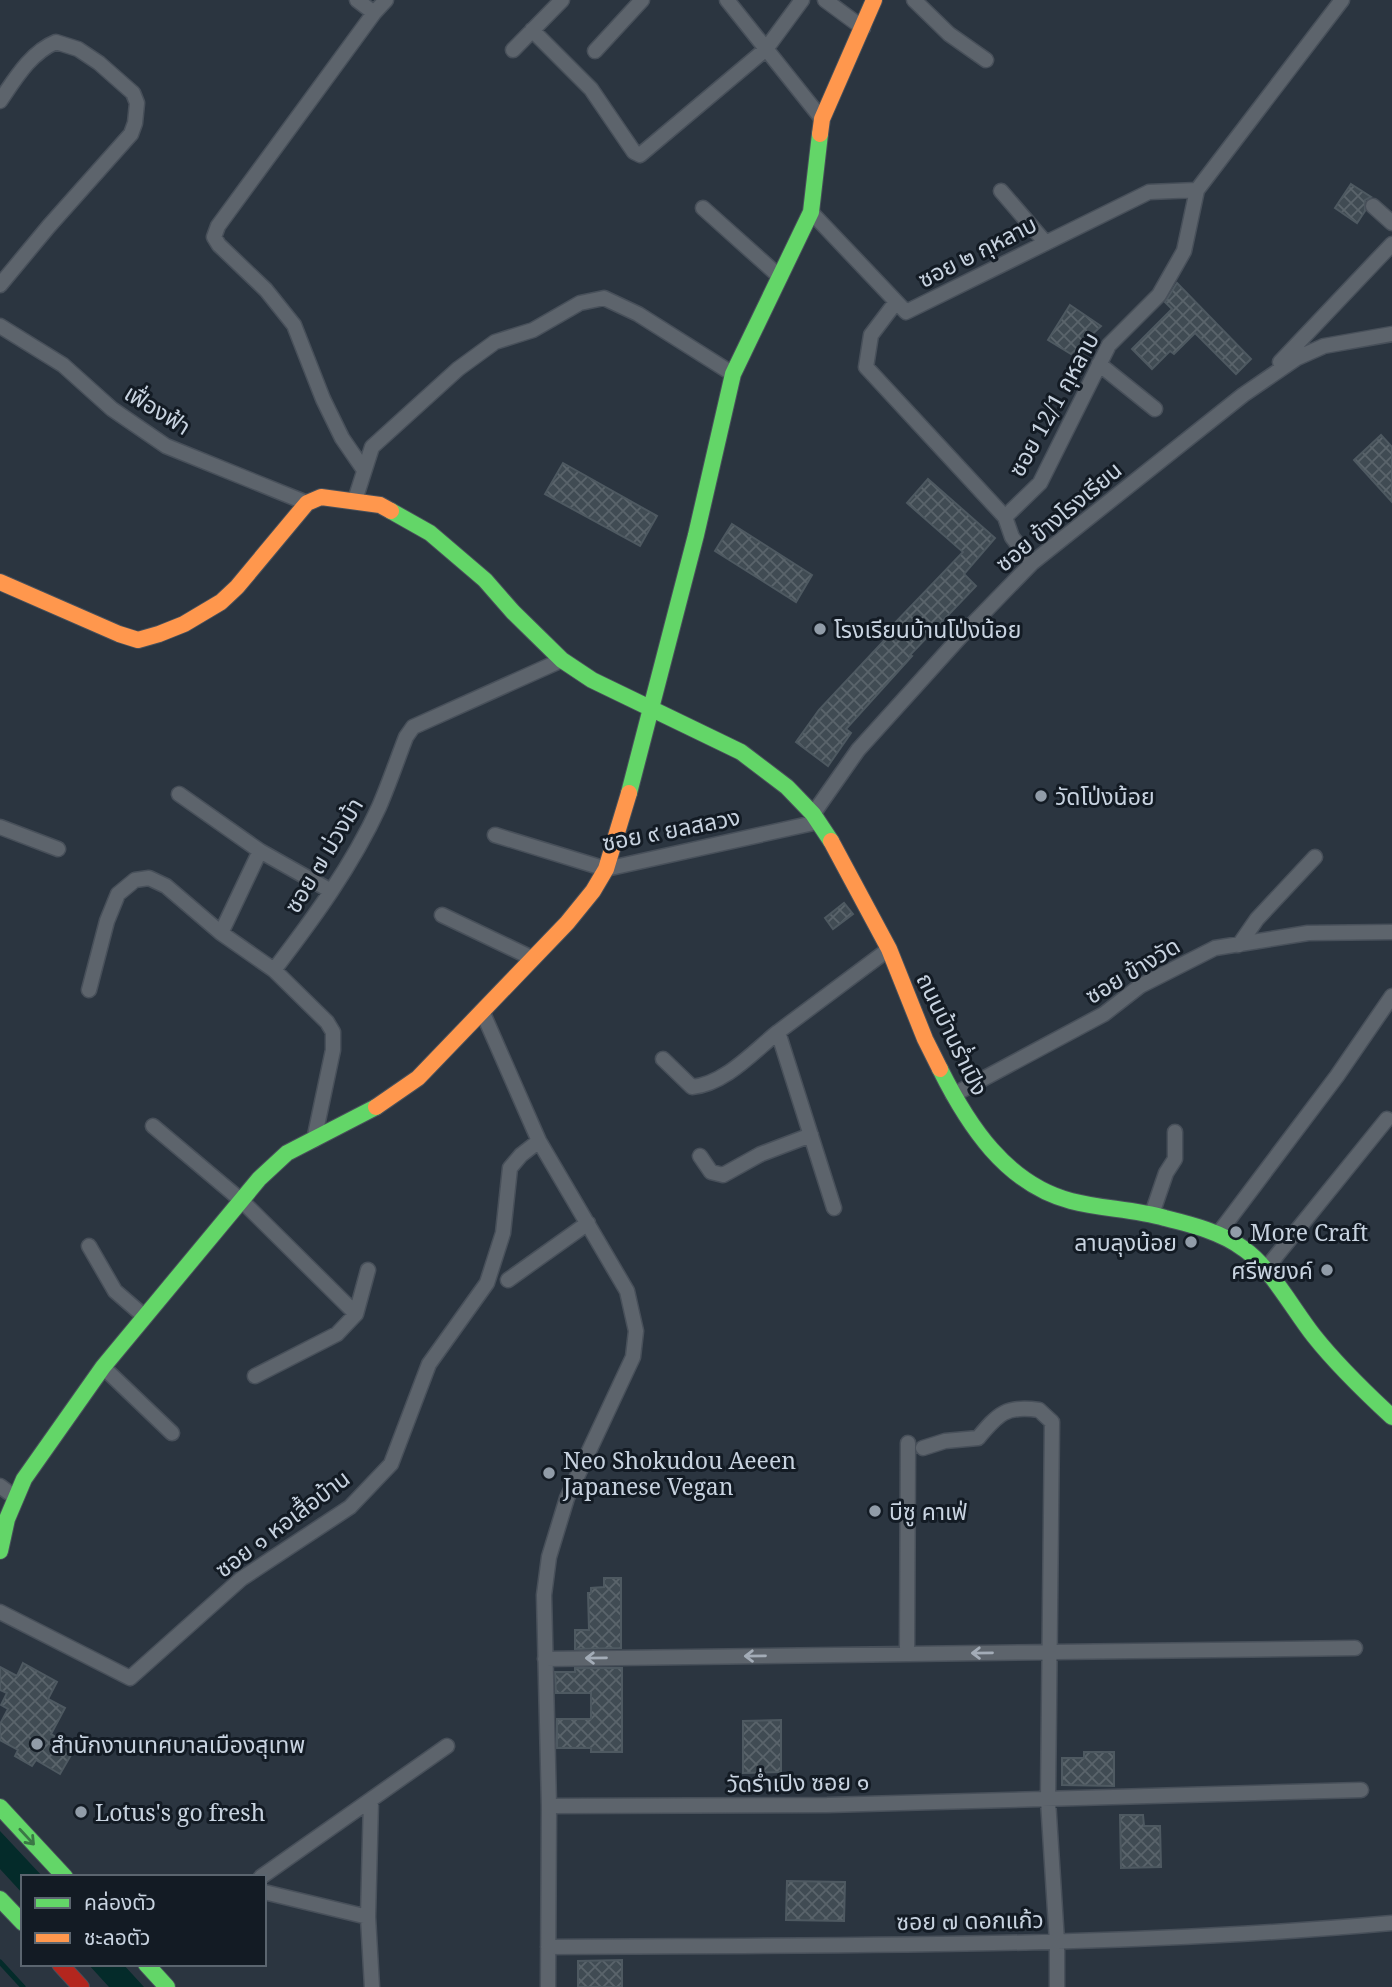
<svg xmlns="http://www.w3.org/2000/svg" width="1392" height="1987" font-family="'Noto Serif','Noto Sans Thai',serif">
<style>
.water{fill:#042b2a}
.lines{fill:none;stroke-linecap:round;stroke-linejoin:round}
.stream{stroke:#042b2a;stroke-width:5}
.building{fill:url(#building-cross-hatch);stroke:#4e5961;stroke-width:2}
.street-casing{stroke:#48505a;stroke-width:17}
.fast-casing{stroke:#48505a;stroke-width:18}
.slow-casing{stroke:#48505a;stroke-width:18}
.jam-casing{stroke:#48505a;stroke-width:18}
.street{stroke:#5d646c;stroke-width:14}
.fast{stroke:#63d668;stroke-width:16}
.slow{stroke:#ff974d;stroke-width:16}
.jam{stroke:#b3261e;stroke-width:16}
.oneway{stroke:#a3acb7}
.oneway2{stroke:#3b7846}
.poi-dot{fill:#919ca8;stroke:#131b24;stroke-width:2.5}
.labels{text-anchor:middle;dominant-baseline:central;stroke-width:6;stroke-linejoin:round;paint-order:stroke}
.street-label{font-size:23px;fill:#c8d3e0;stroke:#131b24}
.poi-label{font-size:23px;fill:#c8d3e0;stroke:#131b24;text-anchor:start}
</style>
<defs>
<pattern id="building-cross-hatch" width="8" height="8" patternUnits="userSpaceOnUse" patternTransform="scale(1.75)"><rect width="8" height="8" fill="#404b53"/><path d="M0 0l8 8M0 8l8-8" fill="none" stroke="#5a646b"/></pattern>
</defs>
<rect width="100%" height="100%" fill="#2b3540"/>
<path class="water" d="M0,1831L43,1877H23V1894L0,1869Z
M88,1964H123L144,1987H109Z"/>
<g class="lines">
<path class="stream" d="M0,1962L23,1987"/>
</g>
<path class="building" d="M1351,184L1371,197L1365,200V211L1357,223L1335,208Z
M1177,283L1251,359L1236,374L1195,333L1174,354L1170,351L1152,369L1132,349L1172,309L1165,302Z
M1070,305L1101,326L1071,354L1048,340Z
M1381,435L1392,447V502L1354,460Z
M563,463L657,516L640,546L545,494Z
M928,479L995,538L964,574L976,586L910,655L912,656L846,729L851,733L828,766L796,742L819,710L894,630L891,627L963,552L907,503Z
M732,524L812,575L796,602L715,551Z
M844,903L853,914L833,929L825,918Z
M604,1578H621V1648L575,1649V1630H589L588,1593H591V1588L604,1587Z
M23,1663L57,1682L48,1699L65,1708L51,1734L75,1748L60,1774L36,1760L32,1766L15,1756L18,1750L0,1740V1724L8,1709L1,1705L7,1693L0,1690V1667L17,1676Z
M575,1668H622V1752H591V1748H557V1719H591V1693H556L555,1672H575Z
M781,1720V1772L743,1773V1721Z
M1084,1752H1114V1786L1062,1785V1758H1084Z
M1120,1815H1143L1144,1826H1160L1161,1867L1121,1868Z
M787,1881L845,1882L844,1921L786,1920Z
M622,1960V1987H578V1961Z"/>
<g class="lines">
<defs>
<path id="street" d="M357,0L374,13
M727,0L822,119
M825,0L863,28
M914,0L949,34L986,60
M532,30L591,89L634,152L640,155L766,49L802,0
M513,50L562,0
M595,51L642,0
M0,101C15,79 31,52 56,42L78,49L99,63L133,93L137,103L135,123L131,134L49,226L0,285
M1001,191L1045,242
M1373,206L1392,223
M703,208L780,277
M811,212L906,312L1149,192L1197,190
M896,302L871,335L866,367L1005,517L1012,537L1032,563
M0,326L63,365L112,409L166,446L307,503
M1280,362L1392,244
M1099,364L1155,409
M364,470L342,438L323,399L294,325L266,290L219,245L214,237L218,226L374,13L386,0
M355,500L372,447L458,369L495,342L533,330L580,303L604,298L638,314L733,374
M1005,517L1040,483L1109,345L1159,295L1184,251L1197,190L1342,0
M179,794L260,851
M813,814L858,750L962,635L1032,563L1243,395L1297,358L1324,346L1392,334
M0,827L58,849
M495,835L606,869L818,822
M442,915L532,958
M221,933L260,851L331,891
M1239,945L1257,919L1315,857
M274,970C313,919 352,866 379,807C389,784 397,760 406,737L413,727L562,660
M89,990L107,921L118,894L135,880L149,878L166,886L221,933L274,970L327,1022L333,1032V1050L314,1140
M482,1011L539,1141L627,1291L636,1331L633,1357L567,1498L549,1557L544,1595L549,1806L548,1987
M663,1059L692,1087C725,1084 753,1052 778,1032
M953,1095L1104,1014L1140,986L1215,948L1308,933L1392,932
M153,1126L242,1201L356,1314
M700,1156L711,1172L723,1175L761,1154L811,1135
M834,1208L778,1032L889,949
M1152,1214L1166,1173L1175,1159V1132
M1218,1234L1337,1076L1392,996
M89,1246L115,1291L145,1317
M1264,1271L1387,1119
M508,1280L588,1223
M103,1367L172,1433
M255,1376L337,1334L356,1314L368,1270
M923,1448L945,1441L978,1438C998,1414 1006,1405 1039,1410L1052,1422L1048,1800L1057,1942V1987
M0,1486L16,1498
M0,1612L130,1678L241,1579L350,1507L391,1464L429,1364L487,1283L503,1233L510,1168L521,1155L539,1141
M907,1654L908,1443
M545,1659L1355,1648
M549,1806L827,1805L1361,1790
M261,1877L447,1746
M264,1892L368,1917L371,1800
M368,1917L372,1987
M548,1947C829,1945 1111,1948 1392,1923"/>
<path id="fast" d="M391,511L430,533L485,580L513,612L562,660L592,680L741,752L787,787L813,814L831,841
M629,793L696,535L733,374L811,212L820,134
M940,1069C968,1125 1006,1184 1071,1201C1102,1209 1134,1209 1165,1218C1193,1225 1221,1232 1244,1249C1271,1268 1294,1311 1314,1336C1337,1365 1365,1392 1392,1417
M0,1551L7,1519L24,1479L103,1367L259,1179L287,1153L376,1107
M0,1807L65,1877
M0,1899L23,1923
M146,1964L167,1987"/>
<path id="slow" d="M820,134L822,119L874,0
M0,582L119,634L138,640L159,634L184,624L221,602L237,587L307,503L321,497L380,505L391,511
M831,841L889,949L925,1039L940,1069
M376,1107L418,1078L567,923L593,891L606,869L629,793"/>
<path id="jam" d="M60,1964L81,1987"/>
</defs>
<use href="#street" class="street-casing"/>
<use href="#fast" class="fast-casing"/>
<use href="#slow" class="slow-casing"/>
<use href="#jam" class="jam-casing"/>
<use href="#street" class="street"/>
<use href="#fast" class="fast"/>
<use href="#slow" class="slow"/>
<use href="#jam" class="jam"/>
</g>
<defs><path id="oneway-shaft" d="M-6 0H5M1.5-3L5.5 0L1.5 3" fill="none" stroke-width="1.6" stroke-linecap="round" stroke-linejoin="round" transform="scale(1.75)"/></defs>
<g class="oneway">
<use href="#oneway-shaft" transform="translate(982 1653) rotate(179)"/>
<use href="#oneway-shaft" transform="translate(755 1656) rotate(179)"/>
<use href="#oneway-shaft" transform="translate(596 1658) rotate(179)"/>
</g>
<use class="oneway2" href="#oneway-shaft" transform="translate(27 1837) rotate(47)"/>
<g class="poi-dot">
<circle cx="820" cy="629" r="7"/>
<circle cx="1041" cy="796" r="7"/>
<circle cx="1236" cy="1232" r="7"/>
<circle cx="1191" cy="1242" r="7"/>
<circle cx="1327" cy="1270" r="7"/>
<circle cx="549" cy="1473" r="7"/>
<circle cx="875" cy="1511" r="7"/>
<circle cx="37" cy="1744" r="7"/>
<circle cx="81" cy="1812" r="7"/>
</g>
<g class="labels">
<g class="street-label">
<text transform="translate(977 251) rotate(-27)">ซอย ๒ กุหลาบ</text>
<text transform="translate(1053 404) rotate(-61)">ซอย 12/1 กุหลาบ</text>
<text transform="translate(158 409) rotate(32)">เฟื่องฟ้า</text>
<text transform="translate(1058 516) rotate(-40)">ซอย ข้างโรงเรียน</text>
<text transform="translate(671 829) rotate(-11)">ซอย ๙ ยลสลวง</text>
<text transform="translate(323 855) rotate(-59)">ซอย ๗ ม่วงม้า</text>
<text transform="translate(1132 970) rotate(-31)">ซอย ข้างวัด</text>
<text transform="translate(953 1034) rotate(64)">ถนนบ้านร่ำเปิง</text>
<text transform="translate(282 1523) rotate(-37)">ซอย ๑ หอเสื้อบ้าน</text>
<text transform="translate(798 1782) rotate(-1)">วัดร่ำเปิง ซอย ๑</text>
<text transform="translate(970 1920) rotate(-1)">ซอย ๗ ดอกแก้ว</text>
</g>
<g class="poi-label">
<text x="834" y="629">โรงเรียนบ้านโป่งน้อย</text>
<text x="1055" y="796">วัดโป่งน้อย</text>
<text x="1250" y="1232">More Craft</text>
<text x="1177" y="1242" text-anchor="end">ลาบลุงน้อย</text>
<text x="1313" y="1270" text-anchor="end">ศรีพยงค์</text>
<text x="563" y="1460">Neo Shokudou Aeeen<tspan x="563" dy="26">Japanese Vegan</tspan></text>
<text x="889" y="1511">บีซู คาเฟ่</text>
<text x="51" y="1744">สำนักงานเทศบาลเมืองสุเทพ</text>
<text x="95" y="1812">Lotus's go fresh</text>
</g>
</g>
<rect x="21" y="1875" width="245" height="91" fill="#131b24" stroke="#5b656f" stroke-width="2"/>
<rect x="35" y="1898" width="35" height="10" fill="#63d668" stroke="#5b656f" stroke-width="2"/>
<text x="84" y="1910" font-size="21" fill="#c8d3e0">คล่องตัว</text>
<rect x="35" y="1933" width="35" height="10" fill="#ff974d" stroke="#5b656f" stroke-width="2"/>
<text x="84" y="1945" font-size="21" fill="#c8d3e0">ชะลอตัว</text>
</svg>
